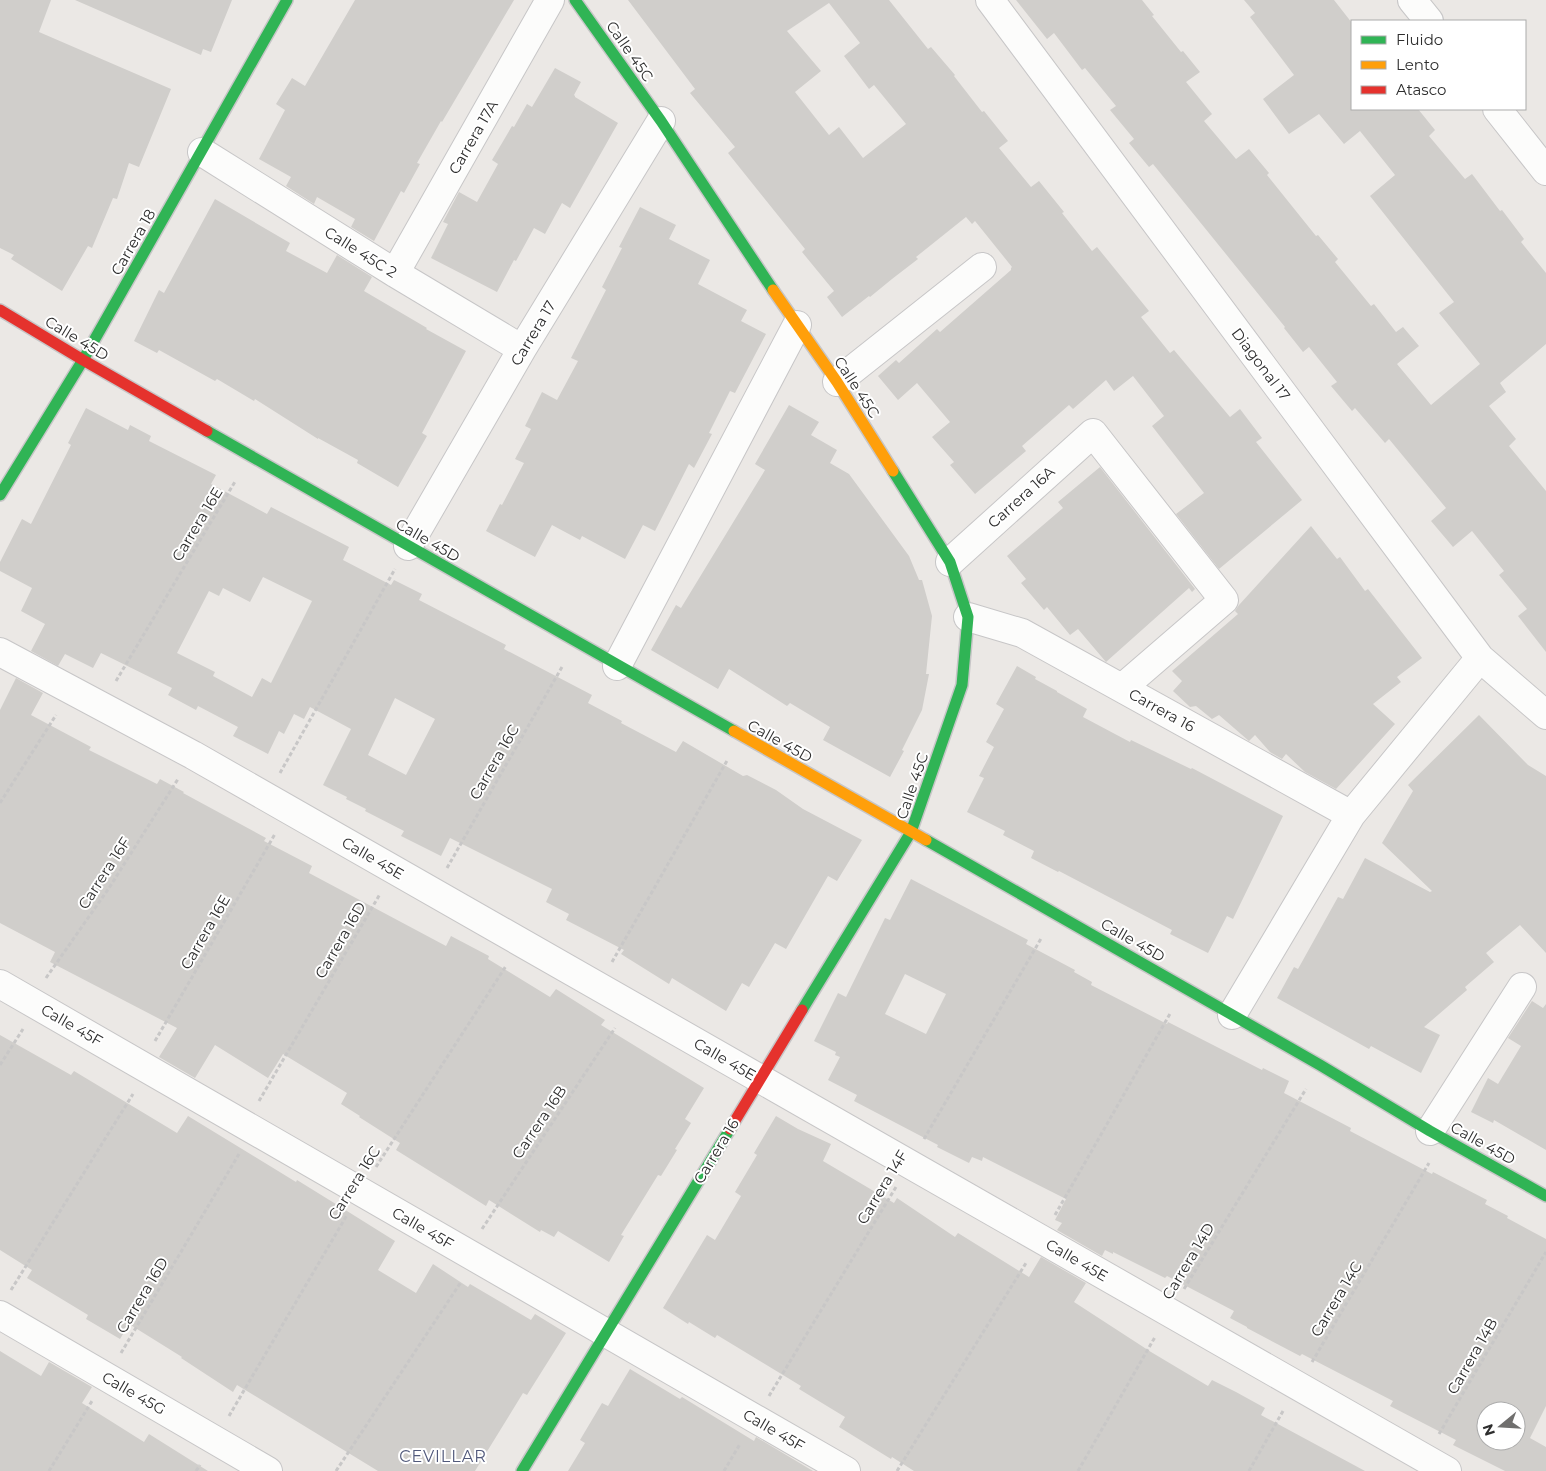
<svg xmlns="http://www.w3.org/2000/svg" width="1546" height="1471" font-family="Montserrat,sans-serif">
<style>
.building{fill:#d0cecb;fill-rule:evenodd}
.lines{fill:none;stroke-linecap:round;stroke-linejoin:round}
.street-casing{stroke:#c7c6c7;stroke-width:30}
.fast-casing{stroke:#c7c6c7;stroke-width:14}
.slow-casing{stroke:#c7c6c7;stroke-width:14}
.jam-casing{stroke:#c7c6c7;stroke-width:14}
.path{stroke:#c8c7c7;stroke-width:3;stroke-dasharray:4 2.5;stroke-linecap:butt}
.street{stroke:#fcfcfb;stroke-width:28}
.fast{stroke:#30b455;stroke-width:11}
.slow{stroke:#ff9f0a;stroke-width:11}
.jam{stroke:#e5322d;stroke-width:11}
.labels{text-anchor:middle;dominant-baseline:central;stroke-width:4;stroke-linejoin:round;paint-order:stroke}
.street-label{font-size:15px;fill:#2e2e2e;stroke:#fff}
.neighbourhood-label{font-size:16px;letter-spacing:1px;fill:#51597b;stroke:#fff}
</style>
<rect width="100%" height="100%" fill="#ebe8e5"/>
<path class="building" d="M0,0H51L39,32L171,89L139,167L129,163L117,199L113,198L92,248L88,246L62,291L11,259L14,255L0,248Z
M75,0H232L211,52L203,49L201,55Z
M355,0H514L442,122L441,121L417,163L420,164L404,193L401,191L374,241L351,227L355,219L317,197L314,204L286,186L291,177L259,159L285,110L276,104L292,78L305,86Z
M628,0H889L928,49L931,47L955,75L954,76L982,112L984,111L1008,141L999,148L1031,187L1039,181L1064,212L1062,213L1092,251L1097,247L1149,311L1141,317L1170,353L1174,350L1230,417L1240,409L1262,438L1256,442L1302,500L1219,569L1176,514L1204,493L1152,426L1164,416L1133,376L1114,391L1106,380L1073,409L1069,405L1022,446L1026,451L975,494L950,465L954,462L932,437L950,422L917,383L898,400L878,376L896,360L899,363L937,329L940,332L1011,270V268L1012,267L975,221L972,224L966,217L916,257L918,259L892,279L870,297L869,296L842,317L827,297L834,291L802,252L805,249L728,153L735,147L690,93L695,89ZM829,3L860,43L844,56L869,89L874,85L906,124L863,158L839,127L829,135L795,92L821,71L787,31Z
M1016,0H1142L1154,15L1152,16L1181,52L1183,51L1200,72L1186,82L1212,114L1204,121L1236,159L1249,149L1269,173L1267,175L1316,236L1318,235L1338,259L1335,262L1371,306L1374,304L1396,332L1403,327L1419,346L1397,364L1431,405L1480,364L1439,313L1454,302L1370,196L1395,175L1360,131L1344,144L1319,114L1289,134L1263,99L1294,75L1250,17L1255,13L1244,0H1334L1352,23V109H1418L1435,130L1429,136L1465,179L1472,174L1500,211L1502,210L1524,239L1521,242L1546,273V344L1500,383L1506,392L1489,406L1516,439L1509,446L1546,491V652L1518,616L1527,609L1499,575L1504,571L1472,531L1453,547L1431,521L1446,508L1389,439L1385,443L1355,408L1352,411L1331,386L1337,382L1309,347L1303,352L1284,328L1285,327L1153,164L1149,167L1129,143L1134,139L1110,110L1116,106L1085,68L1082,70L1054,33L1047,39Z
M555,68L581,82L574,95L575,96V97L618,123L570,208L562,203L545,234L534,228L516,261L514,260L497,292L431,258L448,224L443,222L459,192L477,202L498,164L492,160L512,126L514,127L527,104L532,107Z
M215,199L290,243L286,251L327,273L337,255L372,277L364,291L427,328L426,329L466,351L422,433L427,436L398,487L357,463L358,460L318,438V439L255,399L254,401L217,379L215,381L159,350L157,353L134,341L159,290L164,293Z
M640,207L676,225L669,239L710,260L698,284L747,310L741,321L766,334L735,393L730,391L709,433L712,434L694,468L689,464L655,531L643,525L625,559L582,536L580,540L552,525L535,557L486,531L500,504L502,505L524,463L515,459L531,429L525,426L542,392L557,400L578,361L571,358L606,290L602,287L622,248L619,247Z
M789,405L819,422L811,435L837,450L830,463L849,474L909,556L919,580H922L932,616L926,674H929L922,710L902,750L904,751L890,777L823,740L830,727L790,703L787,706L729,669L718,689L651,650L676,605L681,608L765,470L755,464Z
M86,408L128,430L130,425L151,436L149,441L216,475L211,484L267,514L271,507L349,547L343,560L391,585L394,580L422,594L419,600L506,645L504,649L592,695L588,703L622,721L621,723L676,752L683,741L743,776L747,775L776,790L803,809L862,840L837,881L828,876L786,949L775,943L749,987L742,983L726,1011L672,978L669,984L621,954L624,950L566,920L569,914L546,902L552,889L450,838L441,856L401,836L404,831L365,811L366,809L346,799L347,797L323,785L351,729L310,707L304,719L294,714L284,734L279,731L268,754L233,736L238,727L198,706L196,710L168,695L172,688L101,653L93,668L65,654L58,666L31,651L45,624L21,611L32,588L0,571V562L22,519L31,524L71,445L68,443ZM263,577L312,601L271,683L262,678L252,697L213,676L215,672L177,653L209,591L219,596L223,588L250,602ZM395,698L435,719L406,775L368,755Z
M1100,467L1195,589L1192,592L1189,588L1106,662L1078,629L1070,635L1047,607L1044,610L1021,583L1026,579L1007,556L1063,508L1058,502Z
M1311,526L1337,559L1340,557L1365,591L1368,589L1422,658L1397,677L1401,682L1373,704L1395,724L1336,789L1305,772L1286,754L1282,759L1270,752L1255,735L1249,741L1219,715L1212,719L1196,706L1190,707L1173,691L1182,681L1172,671L1238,614L1235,611L1239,605Z
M1017,666L1036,677L1035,679L1057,691V692L1087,709L1083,717L1130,742L1131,740L1191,769L1192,768L1283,816L1233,919L1227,916L1208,953L1170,934L1172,930L1059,871L1058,872L1031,858L1034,851L1003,835L1005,831L967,812L984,778L979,776L994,747L986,742L1004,709L996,704Z
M16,678L43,693L31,715L91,747L89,750L157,784L160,779L184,792L183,793L266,838L264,841L312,866L309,873L446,946L451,936L489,956L488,959L550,997L556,989L605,1020L601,1025L704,1088L685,1119L691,1123L675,1149L677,1150L661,1176L658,1175L621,1235L624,1236L609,1262L558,1231L554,1237L541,1230L540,1232L489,1200L486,1206L396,1150L400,1143L359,1117L360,1116L341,1104L347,1093L283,1054L268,1078L215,1045L195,1078L159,1057L177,1028L50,962L55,952L0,923V710Z
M1479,715L1528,765L1546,776V953L1520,925L1486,953L1494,962L1465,987L1467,990L1424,1027L1440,1035L1421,1073L1371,1046L1369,1049L1277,998L1294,967L1298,969L1338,897L1343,899L1365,858L1430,892L1432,891L1382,843L1413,791L1408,785Z
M911,879L1028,940L1026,944L1075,970L1074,972L1092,982L1091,985L1167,1024L1168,1022L1262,1070L1263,1068L1289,1081L1284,1093L1351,1128L1350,1131L1432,1174L1433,1172L1487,1200L1485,1204L1508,1216L1507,1218L1546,1239V1406L1530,1438L1546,1447V1471H1505L1453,1445L1456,1440L1390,1406L1393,1401L1302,1354L1300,1356L1247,1328V1327L1230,1318L1234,1311L1167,1276L1165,1278L1113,1252V1254L1105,1250L1102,1256L1057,1230L1062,1223L1055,1220L1066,1199L983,1157L982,1161L972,1157L969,1163L937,1147L938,1145L854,1101L857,1095L828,1080L840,1057L835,1055L836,1052L814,1041L838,993L846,997L885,918L890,920ZM905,974L946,994L926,1034L885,1014ZM1486,1411H1516V1441H1486Z
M1532,1001L1543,1008L1546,1004V1150L1494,1120L1493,1123L1471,1112L1488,1078L1498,1084L1521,1046L1508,1038Z
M0,1035L71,1075L74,1071L177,1133L188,1116L296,1182L297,1180L339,1206L395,1241L378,1270L416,1293L433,1264L468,1287L470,1284L531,1320L535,1314L566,1333L527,1395L523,1393L475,1471H378L237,1385L233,1392L181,1358L182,1357L129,1324L120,1339L86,1319L88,1315L27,1278L32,1270L0,1250Z
M776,1116L798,1129L831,1144L823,1161L894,1203L897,1198L955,1237L958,1233L1029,1277L1041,1257L1086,1283L1074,1302L1151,1352L1208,1386L1212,1380L1236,1392L1265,1408L1261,1415L1365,1471H914L892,1457L891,1459L839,1427L845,1417L799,1389L801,1386L717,1335L715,1338L689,1322L688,1324L663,1308L707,1235L715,1240L741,1196L735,1192L757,1155L754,1153Z
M0,1351L41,1376L49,1362L92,1387L82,1403L144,1442L149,1434L208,1471H0Z
M630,1369L680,1399L682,1397L754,1441L756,1437L813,1471H568L585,1443L580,1440L602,1403L608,1406Z"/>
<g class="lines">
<defs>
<path id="street" d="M990,0L1480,658L1546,715
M1412,0L1429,21
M1497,109L1546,171
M202,152L395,273L522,349
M395,273L550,0
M837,382L982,267
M408,546L522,349L661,121
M950,562L1093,433L1224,600L1122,688
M968,617L1022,633L1351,815
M0,652L193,755L1447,1471
M617,666L797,325
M0,984L846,1471
M1232,1015L1351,815L1480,658
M1430,1131L1522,987
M0,1315L268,1471"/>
<path id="fast" d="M575,0L661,121L773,290
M207,431L734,731
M0,495L83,360L287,0
M926,840L1320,1065L1430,1131L1546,1196
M802,1010L911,832L962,685L968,617L950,562L893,471
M522,1471L730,1129"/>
<path id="slow" d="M773,290L837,382L893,471
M734,731L926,840"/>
<path id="jam" d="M0,310L83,360L207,431
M730,1129L802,1010"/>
</defs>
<use href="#street" class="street-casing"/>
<use href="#fast" class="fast-casing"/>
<use href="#slow" class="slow-casing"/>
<use href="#jam" class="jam-casing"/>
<path class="path" d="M116,681L236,480
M280,773L395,569
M0,803L56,715
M447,868L562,667
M612,962L728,759
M46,978L109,888L178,779
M155,1041L275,834
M0,1065L23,1029
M259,1101L380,894
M924,1139L1042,937
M376,1167L506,966
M1055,1215L1171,1012
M482,1229L615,1028
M1184,1289L1306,1089
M11,1290L133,1094
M121,1353L239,1154
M1312,1362L1429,1163
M769,1396L896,1187
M229,1416L347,1215
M1439,1434L1546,1252
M49,1471L92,1401
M196,1471L200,1465
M336,1471L461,1282
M724,1471L740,1444
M897,1471L1026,1263
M1078,1471L1155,1337
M1249,1471L1283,1411"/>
<use href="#street" class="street"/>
<use href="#fast" class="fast"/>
<use href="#slow" class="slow"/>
<use href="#jam" class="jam"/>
</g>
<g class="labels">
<g class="street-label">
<text transform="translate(630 51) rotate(55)">Calle 45C</text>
<text transform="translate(473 137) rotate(-60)">Carrera 17A</text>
<text transform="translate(133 242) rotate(-60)">Carrera 18</text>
<text transform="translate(361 252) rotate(32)">Calle 45C 2</text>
<text transform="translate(533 333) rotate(-59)">Carrera 17</text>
<text transform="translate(77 338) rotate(31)">Calle 45D</text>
<text transform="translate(1261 364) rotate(53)">Diagonal 17</text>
<text transform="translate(857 387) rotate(57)">Calle 45C</text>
<text transform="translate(1021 497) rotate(-42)">Carrera 16A</text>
<text transform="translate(197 524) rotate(-59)">Carrera 16E</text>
<text transform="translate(428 540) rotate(30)">Calle 45D</text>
<text transform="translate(1162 710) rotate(29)">Carrera 16</text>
<text transform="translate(780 741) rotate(29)">Calle 45D</text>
<text transform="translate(494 762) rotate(-60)">Carrera 16C</text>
<text transform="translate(912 786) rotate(-71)">Calle 45C</text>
<text transform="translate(373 858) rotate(30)">Calle 45E</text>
<text transform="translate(104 873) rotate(-57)">Carrera 16F</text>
<text transform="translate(205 932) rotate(-60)">Carrera 16E</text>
<text transform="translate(340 940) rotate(-60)">Carrera 16D</text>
<text transform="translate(1133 940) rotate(30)">Calle 45D</text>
<text transform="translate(72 1025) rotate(30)">Calle 45F</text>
<text transform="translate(725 1059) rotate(30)">Calle 45E</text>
<text transform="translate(539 1122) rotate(-56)">Carrera 16B</text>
<text transform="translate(1483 1143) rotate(29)">Calle 45D</text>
<text transform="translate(716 1151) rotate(-59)">Carrera 16</text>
<text transform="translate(354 1183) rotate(-58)">Carrera 16C</text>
<text transform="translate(882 1187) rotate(-59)">Carrera 14F</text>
<text transform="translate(423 1228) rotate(30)">Calle 45F</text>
<text transform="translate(1077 1260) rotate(30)">Calle 45E</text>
<text transform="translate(1188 1261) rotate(-59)">Carrera 14D</text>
<text transform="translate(142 1295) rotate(-59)">Carrera 16D</text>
<text transform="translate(1336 1299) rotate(-59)">Carrera 14C</text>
<text transform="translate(1472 1356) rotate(-60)">Carrera 14B</text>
<text transform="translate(134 1393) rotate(30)">Calle 45G</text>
<text transform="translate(774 1430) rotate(30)">Calle 45F</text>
</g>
<g class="neighbourhood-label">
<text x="443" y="1456">CEVILLAR</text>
</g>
</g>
<rect x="1351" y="20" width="175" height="90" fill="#ffffff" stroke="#ababab"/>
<rect x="1361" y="36" width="25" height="8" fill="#30b455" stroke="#ababab"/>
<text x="1396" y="45" font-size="15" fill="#2e2e2e">Fluido</text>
<rect x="1361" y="61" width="25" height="8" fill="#ff9f0a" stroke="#ababab"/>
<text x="1396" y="70" font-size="15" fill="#2e2e2e">Lento</text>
<rect x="1361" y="86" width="25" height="8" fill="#e5322d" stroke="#ababab"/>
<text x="1396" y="95" font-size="15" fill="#2e2e2e">Atasco</text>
<g transform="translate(1501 1426) rotate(252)"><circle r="24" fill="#ffffff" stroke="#ababab"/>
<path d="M0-4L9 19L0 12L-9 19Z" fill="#706f6e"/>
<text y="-8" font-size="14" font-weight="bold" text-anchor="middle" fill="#2e2e2e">N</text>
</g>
</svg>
